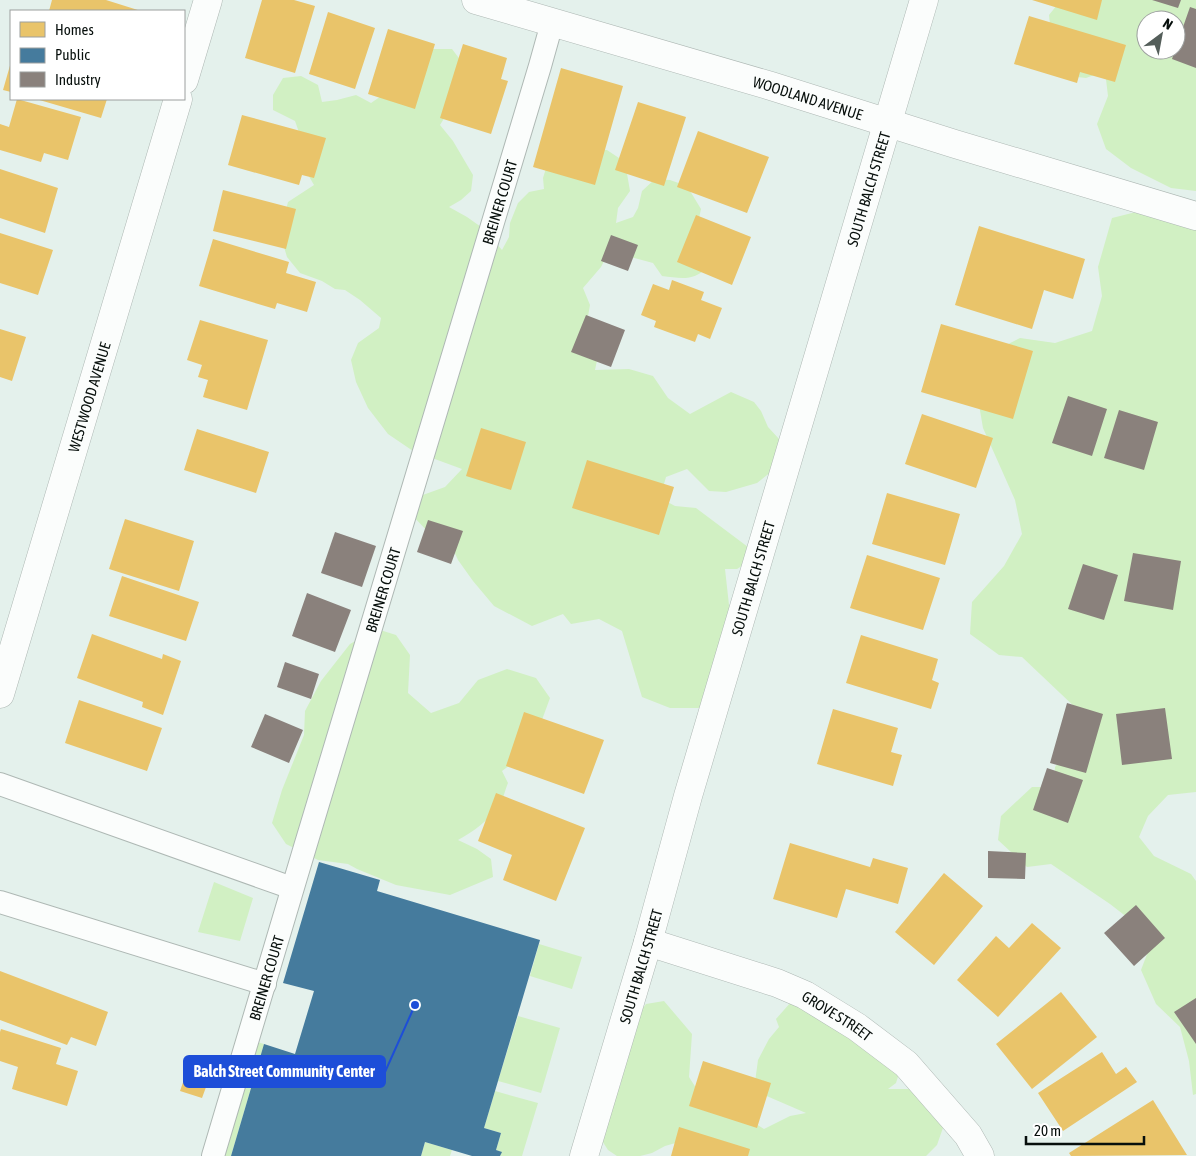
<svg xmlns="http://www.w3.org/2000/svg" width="1196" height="1156" font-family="'Asap Condensed',sans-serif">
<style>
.green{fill:#d1f0c3;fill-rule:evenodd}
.homes{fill:#e9c46a}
.public{fill:#457b9d}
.industry{fill:#8a817c}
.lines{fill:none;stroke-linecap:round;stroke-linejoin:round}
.lane-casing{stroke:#aeb8b4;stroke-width:24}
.street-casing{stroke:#aeb8b4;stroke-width:29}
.lane{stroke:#fbfdfc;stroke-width:22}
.street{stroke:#fbfdfc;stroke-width:28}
.labels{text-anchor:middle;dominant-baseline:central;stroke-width:5;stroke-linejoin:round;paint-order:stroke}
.street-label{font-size:15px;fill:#070f0c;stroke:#fff}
.leader{fill:none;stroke:#1d4ed8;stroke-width:2}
.callout-dot{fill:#1d4ed8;stroke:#fff;stroke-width:2}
.callout{fill:#1d4ed8;stroke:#1d4ed8;stroke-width:2}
.callout-label{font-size:16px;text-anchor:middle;font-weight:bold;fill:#fff}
</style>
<rect width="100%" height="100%" fill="#e4f1ec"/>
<path class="green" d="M1061,0H1196V191L1171,188L1131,168L1106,149L1097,124L1108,96L1105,71L1086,78L1068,76L1052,44L1049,15ZM1146,20H1176V50H1146Z
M425,49H452L471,74L440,125L453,141L473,175L471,191L461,200L449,207L467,217L484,229L502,250L509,237L510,223L518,203L529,192L544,189L543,178L548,162L581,149L607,150L625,162L630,191L618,208L616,223L633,217L638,208L642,191L655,179L670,180L687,186L701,209L696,232L707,267C694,282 680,278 662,276L653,263L627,256L610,249L601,267L583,288L590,305L587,322L599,351L595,370L629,369L653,376L668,398L690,414L731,392L754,402L761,411L768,427L780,440L776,468L757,483L726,492L709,491L687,469L666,477L660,498L675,506L696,508L748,547V562L737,569H725L731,623L713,694L699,708H670L642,697L622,631L599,619L571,624L563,614L532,626L494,606L473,581L458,560L445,531L430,534L412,515L420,496L445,487L462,469L413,451L388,434L368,408L356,382L351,360L358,343L379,328L381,318L360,300L345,290L335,289L322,281L300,273L287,257L281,237L284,218L288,202L314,185L303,166L301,138L295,121L273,110V95L283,78L301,76L318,85L322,102L337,100L356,95L371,103L390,90Z
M1140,211L1196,230V792L1168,795L1148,816L1139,837L1154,856L1191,874L1196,881V1094L1193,1095L1189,1061L1180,1027L1156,1004L1141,970L1149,949L1141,928L1110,904L1051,864L1027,867L998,840L1001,816L1032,787H1054L1055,767L1076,741L1079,711L1022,657L999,655L970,634L972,602L1004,566L1022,534L1015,500L983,428L977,393L989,354L1020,338L1055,343L1092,331L1102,296L1098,267L1112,218Z
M377,629L396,635L410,655L408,693L431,713L459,703L478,680L507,669L536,678L550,698L539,728L518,759L502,771L508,783C505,790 503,800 499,806C489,820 473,832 458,840L477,849L491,859L493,877L450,895L396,885L357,869L348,864L318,860L286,844L272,823L282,790L304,735L305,711L321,681L350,644Z
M214,882L253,898L240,941L198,932Z
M539,944L582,957L572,989L530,976Z
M664,1001L692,1034L689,1077L703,1099L745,1117L764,1129L790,1116L806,1113L762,1094L755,1082L758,1060L769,1039L779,1027L776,1019L791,1002L901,1067L896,1083L888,1089H913L945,1122L937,1145L926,1156H746L686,1140L665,1146L652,1153L640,1156H617L608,1150L597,1133L611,1101L621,1084L615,1063L624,1033L646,1004Z
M518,1016L560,1028L541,1093L498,1081Z
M257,1042L264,1044L231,1156H225Z
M495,1091L538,1103L522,1156H500L501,1152L496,1150L501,1133L484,1128Z
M425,1142L452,1150L450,1156H421Z"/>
<path class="homes" d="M52,0H106L141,11H49Z
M262,0H294L315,6L295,73L245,58Z
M1032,0H1102L1097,20Z
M328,12L375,28L355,89L309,74Z
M1029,16L1126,45L1115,82L1080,72L1077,83L1014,64Z
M388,29L435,44L415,109L368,94Z
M463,44L507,58L501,79L508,81L491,134L440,118Z
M11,62V92L3,90Z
M561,68L623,86L595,185L533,167Z
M17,99L81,117L68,160L44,153L41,162L0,150V124L9,127Z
M36,99H107L101,118Z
M638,102L686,117L664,186L615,170Z
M242,115L326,138L314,178L302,175L299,185L228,165Z
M698,131L769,157L747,213L677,187Z
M0,169L58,188L45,233L0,218Z
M223,190L296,209L286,249L213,231Z
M696,215L751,237L732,285L677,262Z
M979,226L1085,259L1073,299L1044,290L1032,329L955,305Z
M0,233L53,250L38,295L0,283Z
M213,239L289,262L286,273L316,282L307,312L277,303L275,309L199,286Z
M672,280L704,292L701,300L722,308L710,339L698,334L695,342L654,327L656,321L641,315L653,284L669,290Z
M200,320L268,340L247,410L203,397L208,380L198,377L202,365L187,360Z
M941,324L1033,351L1013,419L921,392Z
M0,329L26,337L12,381L0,377Z
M922,414L993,438L976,488L905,464Z
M481,428L526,442L511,490L466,476Z
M197,429L269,452L256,493L184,470Z
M587,460L674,487L659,535L572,508Z
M887,493L960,514L945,565L872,544Z
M125,519L194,541L179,591L109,569Z
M867,555L940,578L923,630L850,608Z
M122,576L199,602L186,641L109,616Z
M92,634L162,659L163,654L181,661L163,715L142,707L143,702L77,678Z
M861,635L938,659L932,680L939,683L931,709L846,683Z
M79,700L162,728L147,771L65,743Z
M833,709L898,728L891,752L902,755L893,786L817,764Z
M524,712L604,740L584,794L506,766Z
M496,793L585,828L556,901L503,880L512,855L478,841Z
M790,843L870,867L873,858L908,868L898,904L846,889L837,918L773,899Z
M944,873L983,906L934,965L895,932Z
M1032,923L1061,948L998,1017L957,980L996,936L1009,948Z
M0,971L108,1012L96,1046L71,1037L67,1045L0,1020Z
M1061,992L1097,1037L1032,1089L996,1044Z
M1,1029L61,1048L56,1064L78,1071L67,1106L12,1089L18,1067L0,1061V1032Z
M1102,1052L1116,1074L1126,1067L1137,1082L1063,1131L1038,1093Z
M703,1061L771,1083L757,1128L689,1106Z
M187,1071L209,1079L202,1098L180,1091Z
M1153,1100L1187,1155L1071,1156L1069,1153Z
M679,1127L750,1149L748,1156H671Z"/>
<path class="public" d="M319,862L380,880L377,891L540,940L484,1128L501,1133L496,1150L502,1152L500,1156H472L425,1142L421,1156H231L264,1044L295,1054L314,991L283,983Z"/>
<path class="industry" d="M1152,0H1181L1178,8Z
M1190,7L1196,9V68L1172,59L1175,50H1176V47Z
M611,235L638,245L628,271L601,261Z
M586,315L625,330L611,367L571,352Z
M1068,396L1107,409L1092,456L1052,443Z
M1119,410L1158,422L1144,470L1104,458Z
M428,520L463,531L451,564L417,552Z
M335,532L376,546L362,587L321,573Z
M1133,553L1181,561L1173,610L1124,601Z
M1083,564L1118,575L1104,620L1068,609Z
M307,593L351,610L335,652L292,636Z
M285,662L319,674L311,699L277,687Z
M1067,703L1103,714L1086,773L1050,763Z
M1165,708L1172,759L1122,765L1116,714Z
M265,714L303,730L289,763L251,747Z
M1047,768L1083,780L1068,823L1033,810Z
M988,851L1026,853L1025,879L988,878Z
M1136,905L1165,938L1134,966L1104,933Z
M1196,998V1044L1174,1012Z"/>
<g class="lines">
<defs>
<g id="lane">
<path d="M0,784L292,888"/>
<path d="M0,902L265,984"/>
<path id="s1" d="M213,1156L305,847L540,66L552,23"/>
</g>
<g id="street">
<path id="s2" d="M476,0L771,86L955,144L1196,216"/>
<path d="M184,80L208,0"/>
<path id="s3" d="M0,694L178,99"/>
<path id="s4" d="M648,942L777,983L805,995L857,1027L906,1064L968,1135L980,1156"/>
<path id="s5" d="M584,1156L648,942L688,796L924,0"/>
</g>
</defs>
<use href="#lane" class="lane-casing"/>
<use href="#street" class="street-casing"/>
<use href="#lane" class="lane"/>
<use href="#street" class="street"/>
</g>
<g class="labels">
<g class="street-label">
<text stroke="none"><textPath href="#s2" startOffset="346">WOODLAND AVENUE</textPath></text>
<text stroke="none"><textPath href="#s5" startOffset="1008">SOUTH BALCH STREET</textPath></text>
<text stroke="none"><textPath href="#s1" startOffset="996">BREINER COURT</textPath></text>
<text stroke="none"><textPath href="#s3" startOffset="310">WESTWOOD AVENUE</textPath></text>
<text stroke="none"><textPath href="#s5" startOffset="602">SOUTH BALCH STREET</textPath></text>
<text stroke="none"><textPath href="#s1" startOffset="591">BREINER COURT</textPath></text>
<text stroke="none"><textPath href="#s5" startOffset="198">SOUTH BALCH STREET</textPath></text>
<text stroke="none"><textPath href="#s1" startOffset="186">BREINER COURT</textPath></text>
<text stroke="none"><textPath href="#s4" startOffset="204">GROVE STREET</textPath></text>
</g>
</g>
<path class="leader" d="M415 1005L385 1072"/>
<circle class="callout-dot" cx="415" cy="1005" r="5"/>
<rect class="callout" x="184" y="1056" width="201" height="31" rx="5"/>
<g class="callout-label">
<text x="284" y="1077">Balch Street Community Center</text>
</g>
<rect x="10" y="10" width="175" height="90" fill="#ffffff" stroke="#9c9f9e"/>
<rect x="20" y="22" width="25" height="15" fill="#e9c46a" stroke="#9c9f9e"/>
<text x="55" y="35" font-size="15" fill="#070f0c">Homes</text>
<rect x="20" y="48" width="25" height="15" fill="#457b9d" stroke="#9c9f9e"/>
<text x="55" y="60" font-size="15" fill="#070f0c">Public</text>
<rect x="20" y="72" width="25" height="15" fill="#8a817c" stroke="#9c9f9e"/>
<text x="55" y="85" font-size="15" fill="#070f0c">Industry</text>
<g transform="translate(1161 35) rotate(32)"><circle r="24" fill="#ffffff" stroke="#9c9f9e"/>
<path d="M0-4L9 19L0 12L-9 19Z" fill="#545e5a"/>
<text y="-8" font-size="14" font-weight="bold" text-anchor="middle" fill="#070f0c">N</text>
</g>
<path d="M1026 1136v8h118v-8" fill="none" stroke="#070f0c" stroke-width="2.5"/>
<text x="1034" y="1136" font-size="15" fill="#070f0c" stroke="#ffffff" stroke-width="4" paint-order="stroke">20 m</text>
</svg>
